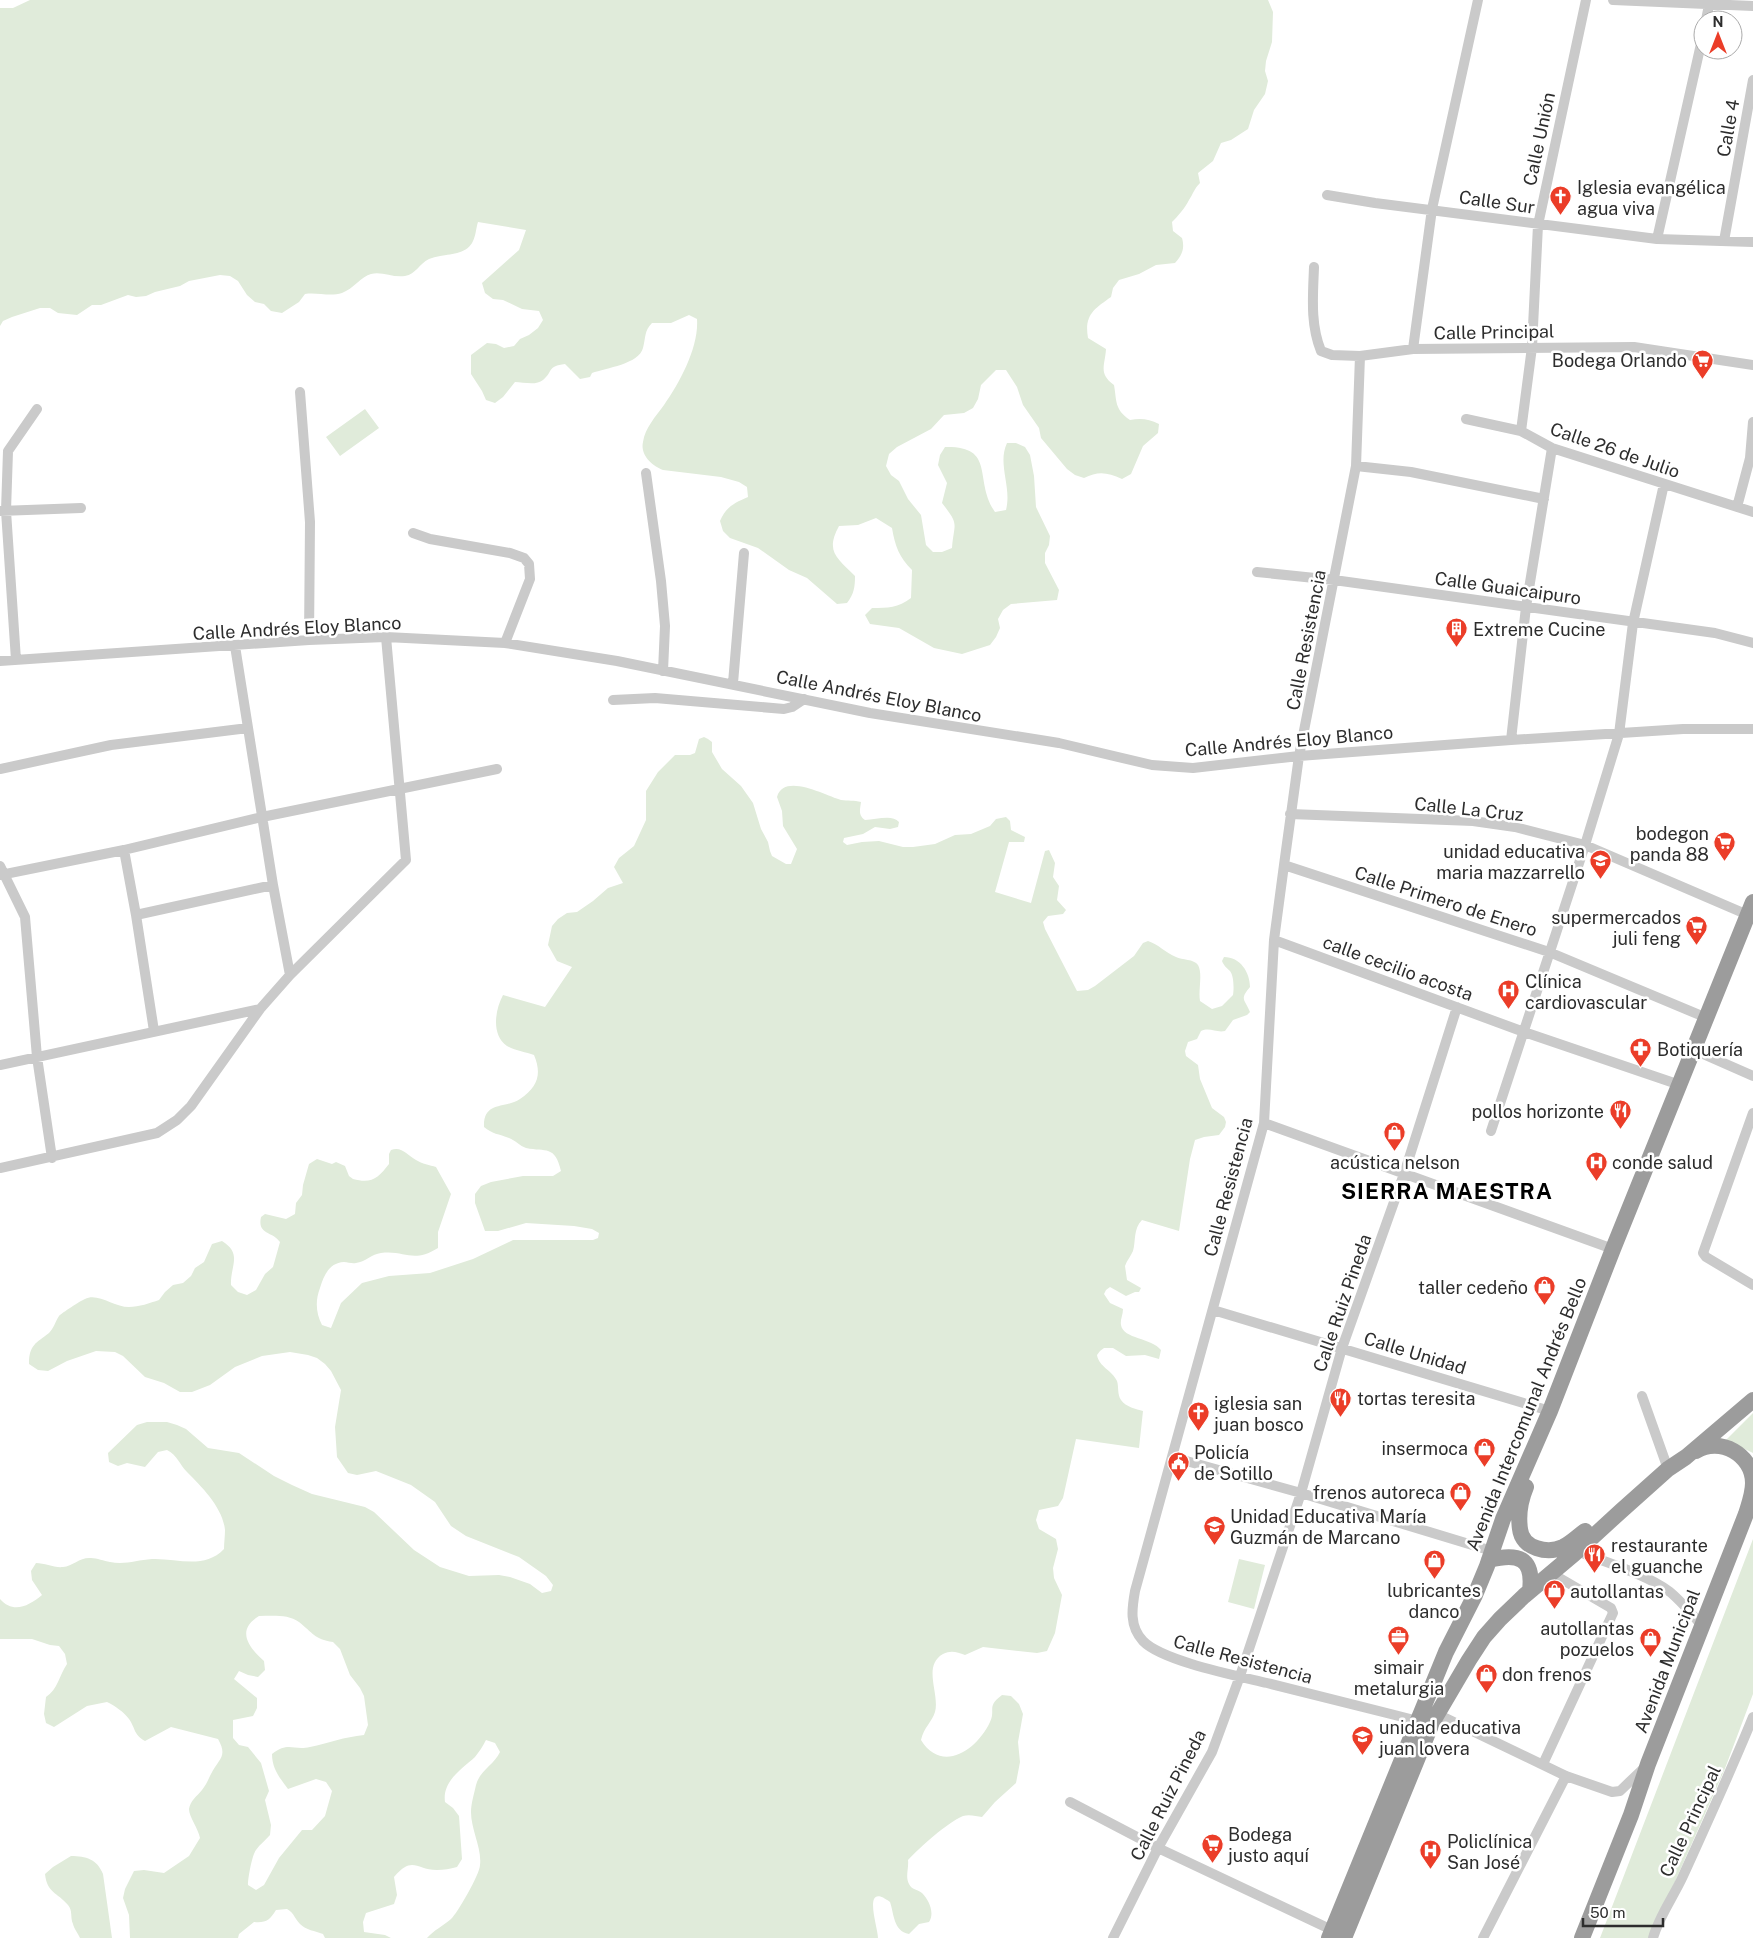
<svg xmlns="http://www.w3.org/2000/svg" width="1753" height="1938" font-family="'Public Sans',sans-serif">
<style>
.green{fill:#e0ebda;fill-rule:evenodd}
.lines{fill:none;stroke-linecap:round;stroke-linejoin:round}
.minor{stroke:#cacaca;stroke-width:10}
.trunk{stroke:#9c9c9c;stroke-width:16}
.labels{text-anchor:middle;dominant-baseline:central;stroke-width:5;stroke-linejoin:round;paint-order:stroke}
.street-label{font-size:18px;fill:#2d2d2d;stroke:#fff}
.poi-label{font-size:18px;fill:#2d2d2d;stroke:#fff;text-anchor:start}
.district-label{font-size:22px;font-weight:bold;letter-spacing:1px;fill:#000;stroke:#fff}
</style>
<rect width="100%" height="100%" fill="#fff"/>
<path class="green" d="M30,0H1268L1273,12L1272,42L1266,61L1265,71L1268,81L1265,94L1254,110L1248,129L1231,140L1221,143L1213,161L1198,173L1200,183C1194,189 1193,194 1189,200C1185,208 1178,216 1172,222L1173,231L1182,238C1185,249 1182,255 1175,263L1156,265L1139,274L1119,280L1113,288L1111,297C1094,309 1084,315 1088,338L1106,349C1105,366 1098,373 1114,385C1117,401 1114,409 1130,420C1141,418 1149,419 1159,424L1158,433L1143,446L1131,474L1122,479C1107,472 1098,471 1084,478L1075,475L1067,469L1041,438L1039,428L1023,405L1017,387L1006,370H996L981,385L978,399L973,408L964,413L944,415L931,429L897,447L889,454L886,466L891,475L899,481L908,499L921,515L926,545L933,552H942L952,548C954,522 960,526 942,503L947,483L938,465L940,455L945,447C997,446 973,480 995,512L1006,510C1012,487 997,464 1007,443H1016L1025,447L1030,455L1034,476L1036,507L1050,536L1049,545L1045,553V563L1059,590L1057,600L1011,604L1003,610L998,619L1000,628L996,637L990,645L962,654L934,648L899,628L870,624L865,615L872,608C888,608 898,608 911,598L912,570C899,557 895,546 892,528L876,518L858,525L839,526C825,552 837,558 855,576C855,587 854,594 847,603L837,604L807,578L789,570L758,548L730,538L723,531L720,521C726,507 734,503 748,497L747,487L739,482L721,477L663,470C652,466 640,455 643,442C645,428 656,416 664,405C680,382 699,347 697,319L689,315L671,323H652C644,331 646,337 643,348C639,364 606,368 592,373L590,377L580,379L565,364C547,366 553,372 543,380C536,386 523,382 515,382L503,397L495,403L486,400L482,391L471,374V355L487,343L496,344L504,348L514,346L520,339L529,335L538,328L543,320L539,311L522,309L503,300L493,299L485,293L482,283L519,250L526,230L478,222C476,228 476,235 473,241C466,257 443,253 429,259C419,264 416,274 405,276C393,278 382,271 371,274C362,276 353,289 342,293C330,297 317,292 305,294L299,302L282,313L271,311L264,304L255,302L247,295L238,281L230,276L220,275L189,281L180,286L155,292L146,296L136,297L128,295L101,305H92L77,315L58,313L50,308H40L12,317L3,321L0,326V8H13Z
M365,409L379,428L340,456L326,437Z
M704,737L708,739L712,742V752L722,769L741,786L753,803L761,829L768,842L770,851L772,856L786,864H791L797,849L783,826L782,811L777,797C784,772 826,796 841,800C848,801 854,800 861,802C860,810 858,815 865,820C876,820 892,814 899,822L898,827L890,829L875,827L863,834L844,838L843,842L847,845L862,842L879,841L903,847H913L935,844L955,835L971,834L990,826L996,819L1006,817L1010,821L1011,830L1025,837L1024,842H1009L995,892L1031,903L1045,851L1049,850L1055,863L1053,877L1059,886L1057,900L1066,910L1063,914L1048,916L1043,922L1045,929L1077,991L1088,990L1095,986L1134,956L1143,943L1148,941C1158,944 1166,953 1176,957C1182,960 1194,959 1198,965C1203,974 1198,990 1200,1001L1212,1009L1222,1006L1233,995C1234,989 1234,976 1230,971C1226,967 1224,966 1222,961L1224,957C1240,957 1250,972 1250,987C1239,1000 1245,999 1250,1012L1247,1015L1233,1020L1225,1031C1216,1033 1210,1027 1201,1031L1197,1039L1188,1042L1185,1051L1186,1056L1198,1065L1200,1079L1212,1108L1224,1117L1226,1122L1225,1127L1219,1135L1204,1137L1195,1140L1190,1159L1179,1231L1142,1220C1133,1229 1136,1241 1133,1251C1131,1256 1127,1260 1125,1266L1127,1280L1141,1288L1139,1292H1135L1126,1296L1110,1287L1106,1290L1104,1294L1110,1303L1123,1309C1123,1315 1120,1320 1121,1325C1123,1339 1152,1338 1161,1350L1159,1359L1145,1355L1126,1356L1113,1348H1104L1100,1351L1097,1355C1099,1367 1112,1370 1117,1381C1119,1387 1117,1394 1121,1400C1126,1407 1136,1409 1143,1411L1139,1448L1076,1439L1063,1498L1058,1506L1039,1510L1036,1520L1039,1529L1056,1539L1058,1549L1053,1568L1054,1578L1062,1595L1055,1633L1047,1651L1037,1653L983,1647L965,1655C957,1652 951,1650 943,1654C922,1666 940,1694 935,1712C932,1722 924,1727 921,1740C942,1774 977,1750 990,1722C996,1709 986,1707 1002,1695L1011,1696L1019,1704L1023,1714L1018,1742L1020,1762L1016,1783L995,1802L982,1817C976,1816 969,1814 963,1816C947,1823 920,1847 908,1860C909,1868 905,1877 909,1884C912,1890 917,1889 922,1893C929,1900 935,1913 929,1922L919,1924L909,1934C893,1931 894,1913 890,1902C861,1880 878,1927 878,1938H427C434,1930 443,1926 451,1919C457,1914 480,1874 480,1865C482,1848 471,1830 471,1812C471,1804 474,1794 476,1785C480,1770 494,1765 500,1752L495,1743L486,1740C483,1746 479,1752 475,1757C462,1769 442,1781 445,1802L453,1808L459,1816L462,1859L457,1867C450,1869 444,1870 437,1870C416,1870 413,1855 394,1877L397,1895L394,1904L366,1913L363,1922L364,1932L385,1935L391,1938H325L323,1934C315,1931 306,1930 300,1924C294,1918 295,1914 287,1909L276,1910C270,1920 266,1923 254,1922L239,1934L238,1938H130L129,1915L123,1898L125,1889L134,1871L144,1870L164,1873L189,1856L200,1838C198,1828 189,1817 189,1809C190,1801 197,1796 202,1790C206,1785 208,1780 211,1774C219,1758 228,1757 218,1739L171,1727L145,1741C133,1734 136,1729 129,1719C124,1712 115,1706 107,1702L87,1706L54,1727L46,1723L44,1714L46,1697C58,1689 59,1676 67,1664L65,1654L59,1646L50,1645L32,1639H0V1599C13,1614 29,1606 42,1595L32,1580L31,1571L36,1563C45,1563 54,1568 63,1567C73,1566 80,1557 91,1558C97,1558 104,1561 110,1562C125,1565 137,1560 152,1559C177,1558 204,1570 224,1549C224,1543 225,1536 225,1530C223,1508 202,1487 187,1472C179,1464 178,1456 167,1450L158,1452L145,1467L127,1463L118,1466L109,1462L108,1453L137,1425L147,1422H167L177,1425L186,1429L208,1448L239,1453L274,1476L292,1485L312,1494L365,1507L374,1512L414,1550L440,1567L469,1576L499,1575L510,1577L530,1584L542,1593L551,1591L553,1585L546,1576L519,1557L466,1536L451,1526L435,1502L411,1485L376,1471L357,1475L348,1473L337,1457L335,1427L341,1390L331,1371L325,1364L317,1358L308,1355L290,1352L262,1356L235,1367L210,1385L192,1392H180L164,1383L145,1377L123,1356L115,1352L96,1351L67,1361L48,1371L38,1370L29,1364C29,1345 36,1343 49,1333C54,1328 55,1322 59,1316C62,1313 80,1301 85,1299C97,1292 114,1307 129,1307C139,1307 150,1303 159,1300L165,1292L173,1285L183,1283L191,1276L195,1268L204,1262L212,1244L222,1241C243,1254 230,1266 231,1285L238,1292L247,1295L256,1290L265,1274L273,1267L280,1242C273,1231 257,1235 261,1217L265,1214L286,1219L295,1214L296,1203L302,1195L303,1185L309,1164L317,1159L332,1164L336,1162L345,1166L349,1176L353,1179C372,1184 378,1178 389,1164V1154L391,1150C402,1146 407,1155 416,1160C422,1164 430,1165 436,1167L451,1194L438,1232V1248C412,1264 406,1250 381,1253C372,1254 365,1262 356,1263C352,1264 348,1262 344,1262C329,1263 324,1275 320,1288C315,1301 316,1313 322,1325L331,1328L341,1303L362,1283L389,1276L430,1273L473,1259L513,1240H593L598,1238L599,1233L592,1229L574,1226L526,1223L498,1231H485L475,1203V1194L481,1186L491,1182L523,1176H553L561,1171C555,1145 546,1152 526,1148C520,1146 515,1140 509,1138C499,1134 492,1134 484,1127C483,1101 505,1109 520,1099C538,1087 542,1074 534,1055C526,1052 515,1051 507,1046C491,1035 495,1010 503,995L545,1007L572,967L557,961L548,945L552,926L558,919L567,913L577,912L593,901L608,888L623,883L614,867L619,858L634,846L646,820V791L658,772L675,755H690L695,753L699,739ZM259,1616C272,1616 288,1614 299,1622C313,1633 314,1639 333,1642L340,1649L350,1675L360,1688L364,1696L368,1725L364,1735C344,1737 329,1743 310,1747C293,1751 289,1741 272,1754C272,1769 280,1778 288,1789L316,1779L326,1782L332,1791L325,1816L312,1830H302L279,1858L264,1885L256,1890L248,1885C248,1878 252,1855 256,1850C260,1844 266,1840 270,1835L271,1825L265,1800L269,1791L261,1763L248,1747L239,1745L233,1738V1720L253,1716L257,1708V1698L234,1679L239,1671L248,1675L258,1677L265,1670L264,1661C248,1647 236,1630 259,1616Z
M1753,1413V1453L1726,1440Z
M1753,1539V1694L1724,1771L1650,1938H1600Z
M1239,1559L1265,1565L1254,1609L1228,1602Z
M71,1856C86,1856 97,1859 103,1874L112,1938H80C78,1933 74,1929 73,1924C70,1917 73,1911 68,1905C57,1892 47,1893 45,1874L53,1867Z"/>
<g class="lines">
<path class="minor" d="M1586,0L1538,225L1532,347L1521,431L1552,448L1753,512
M1613,0L1753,6
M1706,20L1710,0
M1327,195L1375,203L1657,239L1753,242
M1657,239L1703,35
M1724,241L1753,80
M1314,267C1313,295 1310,324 1321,351L1332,355L1360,356L1413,349L1634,347L1753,365
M1413,349L1432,209L1478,0
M1360,356L1356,466L1299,756L1284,865L1274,940L1264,1123L1135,1591C1132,1608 1129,1626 1143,1641C1162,1661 1238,1676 1267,1683C1318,1696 1368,1708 1418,1721
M300,392L310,522L309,640
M1466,419L1521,431
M1356,466L1411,472L1544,499
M646,473L661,581L665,626L663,671
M1737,507L1750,458L1753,422
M0,511L81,508
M413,533L430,539L510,553L524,558L529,564L530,579L505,643
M1257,572L1334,580L1715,633L1753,643
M235,646L273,885L290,975
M16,660L6,511L8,451L37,409
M0,661L309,640L386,637L505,643L617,661L870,713L1059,743L1152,765L1193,768L1299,756L1511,740L1683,729H1753
M733,683L744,553
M613,700L655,698L784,709L792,707L804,699
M1511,740L1526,607L1552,448
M0,769L111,745L248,728
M1290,814L1473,821L1515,827L1585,845L1748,915
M124,850L136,915L154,1031
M1284,865L1549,952L1707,1018
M0,866L25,917L37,1057L52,1158
M0,875L124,850L262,817L497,769
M136,915L273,885
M1274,940L1524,1032L1680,1085
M1694,1050L1753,1076
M0,1065L260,1009
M1753,1113L1703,1253L1706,1257L1753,1285
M1264,1123L1613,1249
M1491,1131L1585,845L1619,734L1633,623L1664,484
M0,1168L157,1133L177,1120L191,1106L260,1009L290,975L406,860L386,637
M1213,1310L1550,1411
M1642,1396L1668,1469
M1172,1457L1301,1493L1492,1551
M1577,1551C1605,1562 1646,1574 1670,1592C1682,1602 1692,1614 1702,1626
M1437,1714L1566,1776L1612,1792L1620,1791L1645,1767
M1543,1764L1613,1613L1611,1608L1551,1573
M1070,1802L1158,1848L1332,1930
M1113,1938L1158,1848L1212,1752L1240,1676L1301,1493L1342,1348L1404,1174L1457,1007
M1483,1938L1566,1776
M1653,1938C1659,1916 1674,1896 1683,1876C1707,1823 1731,1771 1753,1717"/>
<path class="trunk" d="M1526,1487C1521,1499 1518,1515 1520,1529C1522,1549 1548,1554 1563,1547C1571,1543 1578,1536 1585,1531
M1489,1560C1518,1553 1534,1557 1530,1591
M1329,1938L1446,1652L1475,1595L1487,1566L1503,1519L1550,1411L1613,1249L1753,902
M1344,1938L1432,1723L1469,1660L1484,1637L1500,1619L1524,1596L1574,1554L1621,1511L1668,1469L1686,1457L1753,1400
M1582,1938L1631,1815L1648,1764L1746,1514C1749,1504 1753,1494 1753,1483C1753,1455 1720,1436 1696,1451"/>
</g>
<defs>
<symbol id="church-pin" viewBox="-11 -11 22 30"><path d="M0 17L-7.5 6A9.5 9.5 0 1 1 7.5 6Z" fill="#eb3d28" stroke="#fff"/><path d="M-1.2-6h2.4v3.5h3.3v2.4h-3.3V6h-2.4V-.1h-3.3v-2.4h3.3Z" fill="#fff"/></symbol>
<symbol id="supermarket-pin" viewBox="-11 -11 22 30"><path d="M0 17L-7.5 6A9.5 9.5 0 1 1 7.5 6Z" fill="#eb3d28" stroke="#fff"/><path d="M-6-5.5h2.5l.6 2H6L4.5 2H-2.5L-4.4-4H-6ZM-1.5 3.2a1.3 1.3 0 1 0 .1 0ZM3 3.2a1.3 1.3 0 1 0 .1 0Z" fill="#fff"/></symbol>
<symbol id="building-pin" viewBox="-11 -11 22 30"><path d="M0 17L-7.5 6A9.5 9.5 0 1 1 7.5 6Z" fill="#eb3d28" stroke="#fff"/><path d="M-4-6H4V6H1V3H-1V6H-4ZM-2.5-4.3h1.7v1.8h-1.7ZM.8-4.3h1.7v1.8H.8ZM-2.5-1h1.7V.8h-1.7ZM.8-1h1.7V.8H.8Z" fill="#fff"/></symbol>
<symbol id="school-pin" viewBox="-11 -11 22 30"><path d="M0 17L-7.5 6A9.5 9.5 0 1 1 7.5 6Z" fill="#eb3d28" stroke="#fff"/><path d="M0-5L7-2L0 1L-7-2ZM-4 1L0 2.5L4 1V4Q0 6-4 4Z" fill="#fff"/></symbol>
<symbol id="hospital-pin" viewBox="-11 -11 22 30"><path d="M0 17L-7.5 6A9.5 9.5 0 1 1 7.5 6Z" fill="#eb3d28" stroke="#fff"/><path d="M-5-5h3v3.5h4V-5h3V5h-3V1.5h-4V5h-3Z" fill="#fff"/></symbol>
<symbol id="pharmacy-pin" viewBox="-11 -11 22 30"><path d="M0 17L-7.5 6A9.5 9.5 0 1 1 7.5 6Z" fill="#eb3d28" stroke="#fff"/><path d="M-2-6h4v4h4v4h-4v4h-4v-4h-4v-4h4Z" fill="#fff"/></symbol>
<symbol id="restaurant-pin" viewBox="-11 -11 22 30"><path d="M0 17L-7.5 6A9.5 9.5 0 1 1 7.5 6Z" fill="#eb3d28" stroke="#fff"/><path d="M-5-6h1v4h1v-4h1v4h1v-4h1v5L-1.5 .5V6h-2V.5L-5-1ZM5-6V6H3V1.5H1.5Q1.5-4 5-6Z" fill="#fff"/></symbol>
<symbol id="shop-pin" viewBox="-11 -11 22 30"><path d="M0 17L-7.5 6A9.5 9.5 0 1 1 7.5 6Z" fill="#eb3d28" stroke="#fff"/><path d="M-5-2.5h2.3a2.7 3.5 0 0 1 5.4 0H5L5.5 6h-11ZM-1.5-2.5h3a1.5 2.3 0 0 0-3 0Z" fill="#fff"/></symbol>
<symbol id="civic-pin" viewBox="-11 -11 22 30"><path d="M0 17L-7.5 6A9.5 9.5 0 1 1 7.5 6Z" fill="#eb3d28" stroke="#fff"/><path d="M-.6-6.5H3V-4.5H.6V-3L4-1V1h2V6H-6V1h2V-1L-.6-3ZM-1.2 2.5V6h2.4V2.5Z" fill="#fff"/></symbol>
<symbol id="office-pin" viewBox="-11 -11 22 30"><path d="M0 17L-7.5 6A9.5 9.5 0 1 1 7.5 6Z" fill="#eb3d28" stroke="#fff"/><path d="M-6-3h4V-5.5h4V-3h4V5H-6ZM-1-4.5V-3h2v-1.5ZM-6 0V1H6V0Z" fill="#fff"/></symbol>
</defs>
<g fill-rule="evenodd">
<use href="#church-pin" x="1548" y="184" width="25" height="34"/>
<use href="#supermarket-pin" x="1690" y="348" width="25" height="34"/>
<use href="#building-pin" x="1444" y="616" width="25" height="34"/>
<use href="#supermarket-pin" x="1712" y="830" width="25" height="34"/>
<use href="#school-pin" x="1588" y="848" width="25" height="34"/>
<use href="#supermarket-pin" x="1684" y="914" width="25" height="34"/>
<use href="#hospital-pin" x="1496" y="978" width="25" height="34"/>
<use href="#pharmacy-pin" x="1628" y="1036" width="25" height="34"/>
<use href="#restaurant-pin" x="1608" y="1098" width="25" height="34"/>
<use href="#shop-pin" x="1382" y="1120" width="25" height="34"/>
<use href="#hospital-pin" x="1584" y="1150" width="25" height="34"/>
<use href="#shop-pin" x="1532" y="1274" width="25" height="34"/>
<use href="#restaurant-pin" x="1328" y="1386" width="25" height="34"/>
<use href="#church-pin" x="1186" y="1400" width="25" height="34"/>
<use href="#shop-pin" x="1472" y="1436" width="25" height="34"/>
<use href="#civic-pin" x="1166" y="1450" width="25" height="34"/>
<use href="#shop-pin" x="1448" y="1480" width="25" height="34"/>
<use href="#school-pin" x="1202" y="1514" width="25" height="34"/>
<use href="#restaurant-pin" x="1582" y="1542" width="25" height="34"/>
<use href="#shop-pin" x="1422" y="1548" width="25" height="34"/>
<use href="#shop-pin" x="1542" y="1578" width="25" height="34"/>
<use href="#office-pin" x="1386" y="1624" width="25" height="34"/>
<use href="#shop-pin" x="1638" y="1626" width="25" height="34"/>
<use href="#shop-pin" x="1474" y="1662" width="25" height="34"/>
<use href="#school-pin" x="1350" y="1724" width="25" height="34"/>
<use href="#supermarket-pin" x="1200" y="1832" width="25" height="34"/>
<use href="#hospital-pin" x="1418" y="1838" width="25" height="34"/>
</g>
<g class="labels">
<g class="street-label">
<text transform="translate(1728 128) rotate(-80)">Calle 4</text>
<text transform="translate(1539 139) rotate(-78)">Calle Unión</text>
<text transform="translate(1497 202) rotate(8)">Calle Sur</text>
<text transform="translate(1494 332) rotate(-1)">Calle Principal</text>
<text transform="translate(1615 450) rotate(19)">Calle 26 de Julio</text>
<text transform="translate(1508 588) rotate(8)">Calle Guaicaipuro</text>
<text transform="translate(297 628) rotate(-3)">Calle Andrés Eloy Blanco</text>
<text transform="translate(1306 640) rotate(-79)">Calle Resistencia</text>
<text transform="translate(879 696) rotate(11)">Calle Andrés Eloy Blanco</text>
<text transform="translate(1289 741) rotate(-5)">Calle Andrés Eloy Blanco</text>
<text transform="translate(1469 809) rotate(6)">Calle La Cruz</text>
<text transform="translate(1446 901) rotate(18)">Calle Primero de Enero</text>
<text transform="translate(1398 968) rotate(20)">calle cecilio acosta</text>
<text transform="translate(1228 1187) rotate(-75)">Calle Resistencia</text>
<text transform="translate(1342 1303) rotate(-71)">Calle Ruiz Pineda</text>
<text transform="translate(1415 1353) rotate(17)">Calle Unidad</text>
<text transform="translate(1526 1414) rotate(-68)">Avenida Intercomunal Andrés Bello</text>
<text transform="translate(1243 1659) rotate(15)">Calle Resistencia</text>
<text transform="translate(1667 1661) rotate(-69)">Avenida Municipal</text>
<text transform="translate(1168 1795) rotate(-63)">Calle Ruiz Pineda</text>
<text transform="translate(1690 1821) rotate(-65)">Calle Principal</text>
</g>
<g class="poi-label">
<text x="1577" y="187">Iglesia evangélica<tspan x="1577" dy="21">agua viva</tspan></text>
<text x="1687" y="360" text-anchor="end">Bodega Orlando</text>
<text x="1473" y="629">Extreme Cucine</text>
<text x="1709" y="833" text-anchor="end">bodegon<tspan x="1709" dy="21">panda 88</tspan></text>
<text x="1585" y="851" text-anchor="end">unidad educativa<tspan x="1585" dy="21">maria mazzarrello</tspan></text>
<text x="1681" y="917" text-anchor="end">supermercados<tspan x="1681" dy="21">juli feng</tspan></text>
<text x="1525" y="981">Clínica<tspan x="1525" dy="21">cardiovascular</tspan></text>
<text x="1657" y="1049">Botiquería</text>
<text x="1604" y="1111" text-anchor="end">pollos horizonte</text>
<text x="1395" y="1162" text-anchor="middle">acústica nelson</text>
<text x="1612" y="1162">conde salud</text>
<text x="1528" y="1287" text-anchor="end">taller cedeño</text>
<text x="1357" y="1398">tortas teresita</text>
<text x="1214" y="1403">iglesia san<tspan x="1214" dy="21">juan bosco</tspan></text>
<text x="1468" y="1448" text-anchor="end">insermoca</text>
<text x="1194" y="1452">Policía<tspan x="1194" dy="21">de Sotillo</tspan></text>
<text x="1445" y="1492" text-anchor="end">frenos autoreca</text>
<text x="1230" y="1516">Unidad Educativa María<tspan x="1230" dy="21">Guzmán de Marcano</tspan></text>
<text x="1611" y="1545">restaurante<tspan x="1611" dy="21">el guanche</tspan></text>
<text x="1434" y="1590" text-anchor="middle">lubricantes<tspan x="1434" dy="21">danco</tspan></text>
<text x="1570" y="1591">autollantas</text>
<text x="1634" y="1628" text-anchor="end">autollantas<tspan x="1634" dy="21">pozuelos</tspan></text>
<text x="1399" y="1667" text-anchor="middle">simair<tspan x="1399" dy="21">metalurgia</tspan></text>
<text x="1502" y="1674">don frenos</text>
<text x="1379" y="1727">unidad educativa<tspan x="1379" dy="21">juan lovera</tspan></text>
<text x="1228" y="1834">Bodega<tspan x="1228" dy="21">justo aquí</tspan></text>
<text x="1447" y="1841">Policlínica<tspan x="1447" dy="21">San José</tspan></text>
</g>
<g class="district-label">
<text x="1447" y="1191">SIERRA MAESTRA</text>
</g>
</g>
<g transform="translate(1718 35)"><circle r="24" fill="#ffffff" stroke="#ababab"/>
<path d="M0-4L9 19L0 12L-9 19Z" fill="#eb3d28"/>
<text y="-8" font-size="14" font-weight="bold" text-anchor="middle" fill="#2d2d2d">N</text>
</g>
<path d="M1583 1918v8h80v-8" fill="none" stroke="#2d2d2d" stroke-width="2.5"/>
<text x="1590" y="1918" font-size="15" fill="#2d2d2d" stroke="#ffffff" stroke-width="4" paint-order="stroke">50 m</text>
</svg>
